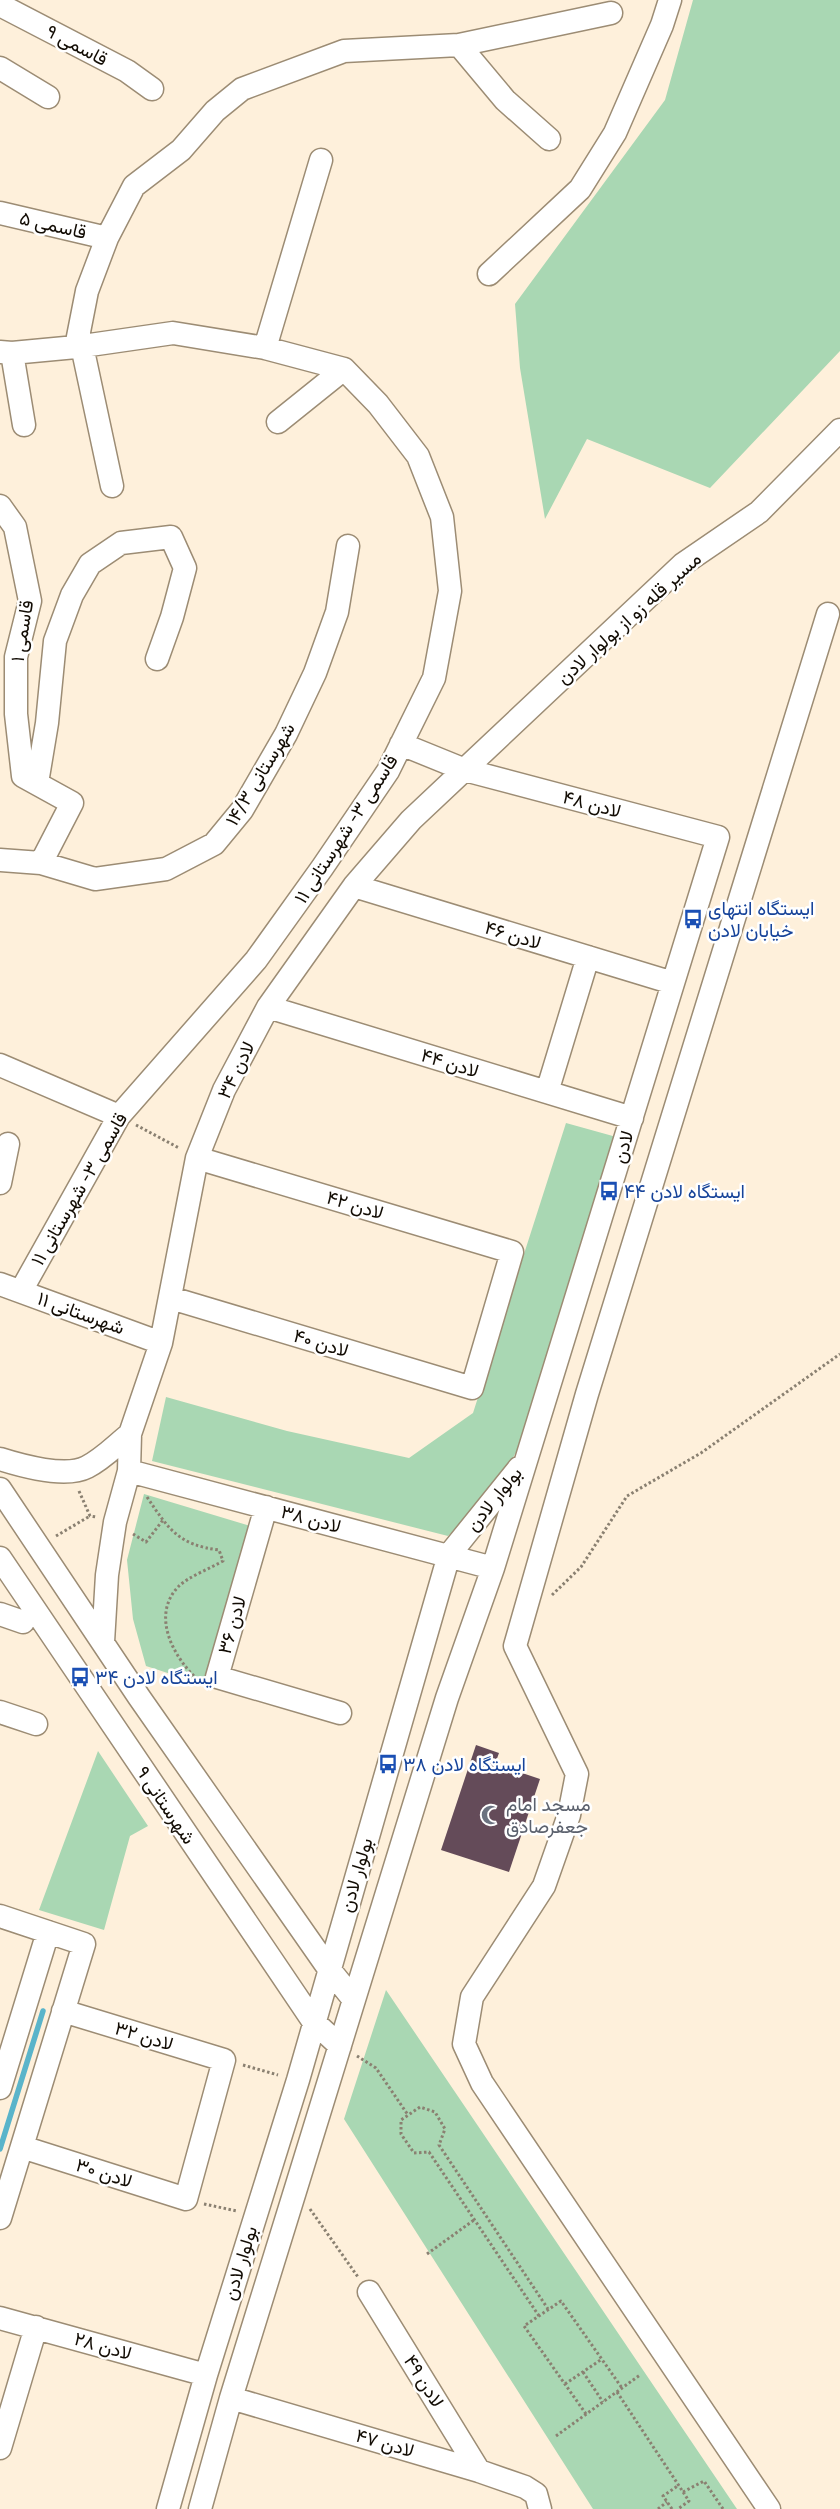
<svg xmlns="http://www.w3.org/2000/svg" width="840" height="2509" font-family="Figtree,Vazirmatn,sans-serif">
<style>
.green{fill:#a9d7b3}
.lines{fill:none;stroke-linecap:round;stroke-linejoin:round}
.stream{stroke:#5ab4ca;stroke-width:5.5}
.building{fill:#644b59}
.minor-casing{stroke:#9c8c74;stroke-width:25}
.path{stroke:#8a8071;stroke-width:3;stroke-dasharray:2.5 2.5;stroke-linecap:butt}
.minor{stroke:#fff;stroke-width:22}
.labels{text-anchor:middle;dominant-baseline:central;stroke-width:5;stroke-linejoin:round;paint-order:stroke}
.street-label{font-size:19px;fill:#120c04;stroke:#fff}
.transit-label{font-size:19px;fill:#164399;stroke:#fff;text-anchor:start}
.worship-label{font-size:19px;fill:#5b616d;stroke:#fff;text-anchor:start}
</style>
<rect width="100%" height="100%" fill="#fef0db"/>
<path class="green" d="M693,0H840V351L710,488L587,439L545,519L520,368L515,304L665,100Z
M566,1123L620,1138L535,1418L495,1490L448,1536L152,1461L166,1397L287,1431L409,1458L473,1413Z
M144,1494L257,1528L208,1686L146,1666L133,1619L127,1560Z
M98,1751L148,1826L130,1836L104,1930L39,1910Z
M386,1990L737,2509H593L344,2119Z"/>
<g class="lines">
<path class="stream" d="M0,2149L43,2011"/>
</g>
<path class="building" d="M476,1745L499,1753L495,1764L540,1779L509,1872L441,1850Z"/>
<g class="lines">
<defs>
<path id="minor" d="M0,5L127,71L152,89
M459,45L505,100L549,139
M0,68L48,97
M0,213L107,238
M489,274L580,189L615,133L662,25L670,0
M82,346L112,486
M76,347L87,291L107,238L134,186L181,150L215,111L242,89L344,51L459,45L611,13
M265,348L321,160
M0,352L12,353L76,347L173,333L265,348L344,369L378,404L418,456L442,517L450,591L434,678L388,771L322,868L256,960L119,1116L21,1291
M12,353L24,425
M278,422L344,369
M0,506L15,527L30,601L16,657V714L23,776L72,803L41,863
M37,783L47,723L55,641L72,595L90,564L121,543L171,537L185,568L172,617L157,659
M0,860L41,863L95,879L166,869L214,844L242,810L286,734L315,673L337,612L348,546
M354,886L673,983
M268,1007L632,1118
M0,1065L119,1116
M547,1092L588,957
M0,1183L8,1144
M0,1284L161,1343
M171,1298L472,1388L512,1252L197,1158
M0,1459C22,1466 66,1478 87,1467C103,1459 116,1445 130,1434
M129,1471L493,1568
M0,1489L139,1697L329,1969L354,2000
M266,1507L217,1677L340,1713
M0,1558L313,2021L340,2046
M0,1614L23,1622
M103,1642L107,1575L115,1522L129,1471L130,1434L161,1343L197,1158L224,1090L268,1007L354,886L411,820L683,564L759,512L840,430
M0,1712L36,1724
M0,1916L84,1944L0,2218
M0,2088L48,1932
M22,2147L186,2199L224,2060L63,2011
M369,2292L479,2471
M0,2318L206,2375
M231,2398L479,2471L525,2487L536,2494L540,2509
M0,2448L36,2327
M168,2509L206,2375L298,2080L449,1555L519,1468
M200,2509L231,2398L296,2188L447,1698L493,1568L718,837L465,770L401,744
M769,2509L482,2083L464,2044L472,1997L544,1886L569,1815L577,1774L515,1646L587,1394L828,614"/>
</defs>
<use href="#minor" class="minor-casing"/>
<path class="path" d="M136,1125L179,1148
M79,1491L90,1516L96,1517
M147,1497C169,1530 179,1545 219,1550L223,1561C211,1568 188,1577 179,1586C151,1614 172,1655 196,1678
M133,1534L146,1542L163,1520
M56,1536L90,1516
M552,1595L581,1567L627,1496L701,1453L840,1354
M357,2056L376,2068L408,2115
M243,2065L278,2075
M204,2204L237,2211
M310,2209L358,2277
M427,2254L474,2220
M539,2316L429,2152L414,2153L401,2134V2120L420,2107L435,2112L445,2129L439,2145L548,2309
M583,2372L603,2402
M565,2384L602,2359
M617,2392L689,2501L678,2509
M586,2414L524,2326L561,2301L622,2388
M556,2436L640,2375
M683,2492L704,2481L723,2509
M658,2509L667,2502
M672,2509L663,2496L679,2485"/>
<use href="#minor" class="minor"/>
</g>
<defs>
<symbol id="bus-bare" viewBox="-9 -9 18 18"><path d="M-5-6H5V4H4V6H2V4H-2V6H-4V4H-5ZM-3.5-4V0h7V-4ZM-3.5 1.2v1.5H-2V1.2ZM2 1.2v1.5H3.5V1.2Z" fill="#1a4fb4" stroke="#fff" stroke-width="2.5" paint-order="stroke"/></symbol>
<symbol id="mosque-bare" viewBox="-9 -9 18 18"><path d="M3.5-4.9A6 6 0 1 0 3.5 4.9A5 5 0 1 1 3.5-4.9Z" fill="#6b7280" stroke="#fff" stroke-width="2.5" paint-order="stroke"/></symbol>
</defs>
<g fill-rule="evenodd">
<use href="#bus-bare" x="679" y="905" width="28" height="28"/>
<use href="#bus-bare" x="595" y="1177" width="28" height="28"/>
<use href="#bus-bare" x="66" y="1663" width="28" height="28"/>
<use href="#bus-bare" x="374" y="1750" width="28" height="28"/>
<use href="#mosque-bare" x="477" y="1801" width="28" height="28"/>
</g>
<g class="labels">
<g class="street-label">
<text transform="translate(77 45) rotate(28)">قاسمی ۹</text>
<text transform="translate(53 225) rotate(13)">قاسمی ۵</text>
<text transform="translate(629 618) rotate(-42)">مسیر قله زو از بولوار لادن</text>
<text transform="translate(22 631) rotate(-81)">قاسمی ۱</text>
<text transform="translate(260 774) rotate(-59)">شهرستانی ۱۴/۳</text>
<text transform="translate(592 804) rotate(15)">لادن ۴۸</text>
<text transform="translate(346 829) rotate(-57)">قاسمی ۳- شهرستانی ۱۱</text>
<text transform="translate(513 935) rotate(17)">لادن ۴۶</text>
<text transform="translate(450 1063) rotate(17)">لادن ۴۴</text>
<text transform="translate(236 1070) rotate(-64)">لادن ۳۴</text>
<text transform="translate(623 1147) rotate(-73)">لادن</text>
<text transform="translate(79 1189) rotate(-60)">قاسمی ۳- شهرستانی ۱۱</text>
<text transform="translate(355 1205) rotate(17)">لادن ۴۲</text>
<text transform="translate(81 1313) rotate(20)">شهرستانی ۱۱</text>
<text transform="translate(321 1343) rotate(17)">لادن ۴۰</text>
<text transform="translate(494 1499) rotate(-51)">بولوار لادن</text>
<text transform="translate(311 1519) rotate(15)">لادن ۳۸</text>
<text transform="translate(232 1625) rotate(-74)">لادن ۳۶</text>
<text transform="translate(166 1805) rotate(56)">شهرستانی ۹</text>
<text transform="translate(356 1875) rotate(-74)">بولوار لادن</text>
<text transform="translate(144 2036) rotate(17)">لادن ۳۲</text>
<text transform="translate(104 2173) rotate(18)">لادن ۳۰</text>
<text transform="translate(240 2263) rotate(-73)">بولوار لادن</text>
<text transform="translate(103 2346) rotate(16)">لادن ۲۸</text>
<text transform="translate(424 2381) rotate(58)">لادن ۴۹</text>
<text transform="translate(385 2443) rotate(16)">لادن ۴۷</text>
</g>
<g class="transit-label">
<text x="708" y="908">ایستگاه انتهای<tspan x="708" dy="22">خیابان لادن</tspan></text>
<text x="624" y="1191">ایستگاه لادن ۴۴</text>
<text x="95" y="1677">ایستگاه لادن ۳۴</text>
<text x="403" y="1764">ایستگاه لادن ۳۸</text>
</g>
<g class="worship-label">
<text x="506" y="1804">مسجد امام<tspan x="506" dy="22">جعفرصادق</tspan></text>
</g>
</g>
</svg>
